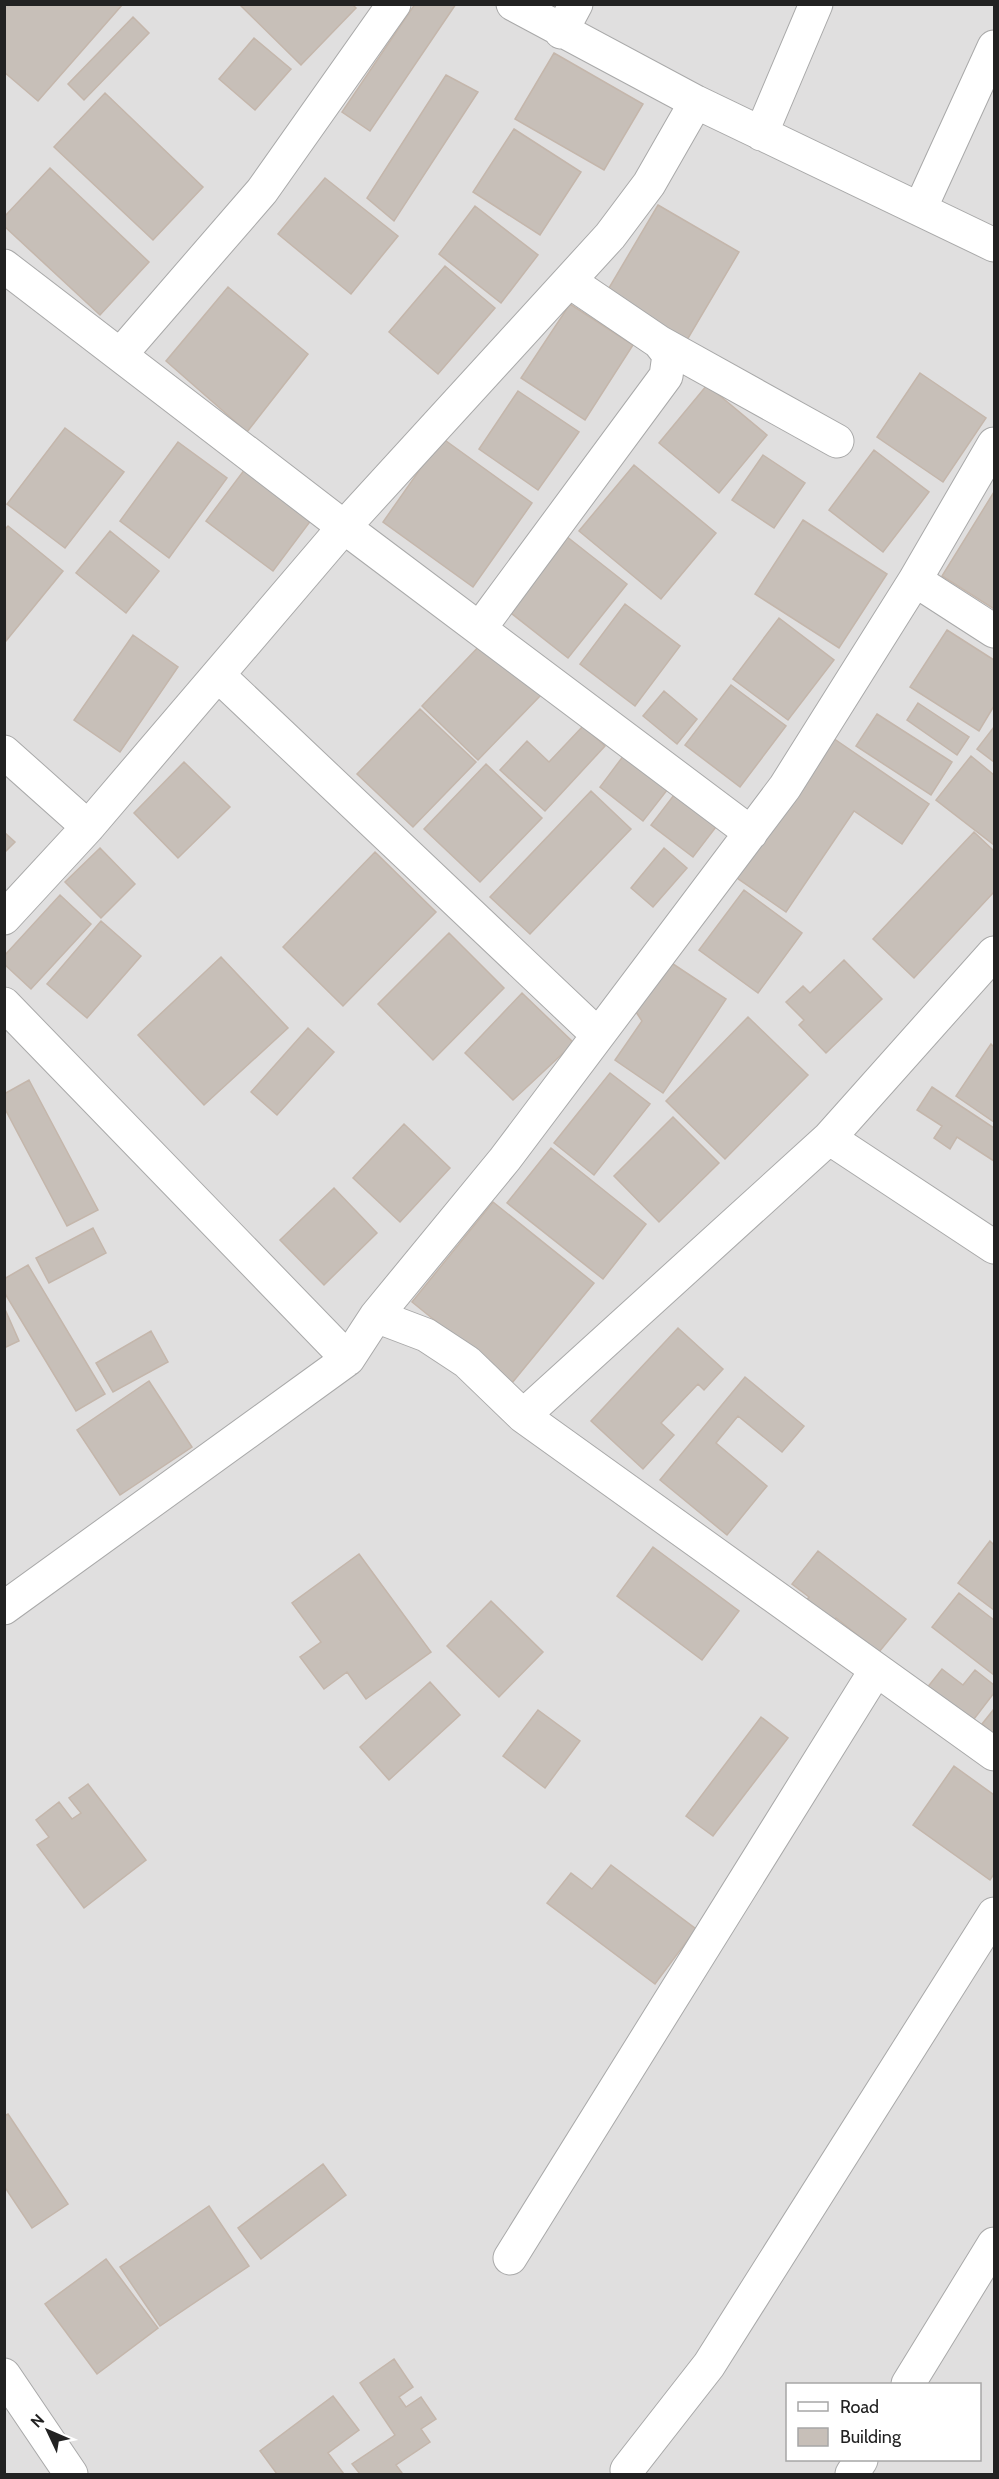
<svg xmlns="http://www.w3.org/2000/svg" width="999" height="2479" font-family="Cabin,sans-serif">
<style>
.residential{fill:#e0dfdf;fill-rule:evenodd}
.building{fill:#c7bfb8;stroke:#c4b6ab;stroke-width:1.5}
.lines{fill:none;stroke-linecap:round;stroke-linejoin:round}
.minor-casing{stroke:#a9a9a9;stroke-width:35}
.minor{stroke:#fff;stroke-width:33}
</style>
<rect width="100%" height="100%" fill="#f2efe9"/>
<path class="residential" d="M5,5H994V2474H5ZM788,2384H980V2460H788Z"/>
<path class="building" d="M4,4H123L38,101L4,72Z
M239,4H352L356,8L301,65Z
M415,4H456L370,131L342,112Z
M133,17L149,33L84,100L68,84Z
M254,38L291,69L255,110L219,79Z
M554,53L643,104L604,170L515,119Z
M446,75L478,92L394,221L367,198Z
M105,93L203,187L153,240L54,147Z
M514,129L581,172L540,235L473,192Z
M50,168L149,262L100,315L4,226V217Z
M325,178L398,236L351,294L278,234Z
M658,205L739,252L687,340L606,293Z
M475,206L538,255L501,303L439,254Z
M445,266L495,308L438,374L389,332Z
M228,287L308,354L247,432L166,361Z
M570,304L633,345L585,420L521,378Z
M920,373L986,418L943,482L877,437Z
M707,385L767,435L719,493L659,443Z
M518,391L579,432L538,490L479,449Z
M65,428L124,472L65,548L7,504Z
M442,438L532,503L473,587L383,522Z
M178,442L227,478L169,558L120,521Z
M874,450L929,492L883,552L829,510Z
M763,455L805,483L774,528L732,500Z
M248,465L315,515L273,571L206,521Z
M634,465L716,533L661,599L579,531Z
M994,492V609L942,576Z
M803,520L887,574L839,648L755,594Z
M8,526L63,571L6,641L4,530Z
M110,531L159,571L126,613L76,573Z
M566,536L627,584L568,658L507,610Z
M625,604L680,646L635,706L580,664Z
M779,618L834,660L788,720L733,679Z
M947,630L994,660V706L979,731L910,687Z
M133,635L178,667L120,752L74,720Z
M484,641L541,695L478,760L422,706Z
M731,685L786,726L740,787L685,745Z
M664,691L697,719L677,744L643,716Z
M918,703L969,737L957,755L907,720Z
M420,709L476,762L413,827L357,774Z
M877,714L952,762L931,795L856,746Z
M583,726L605,746L545,811L500,770L527,741L549,762Z
M994,727V762L977,749Z
M833,738L929,804L902,844L854,811L786,912L737,878Z
M624,755L668,789L643,821L600,787Z
M971,756L994,775V845L936,800Z
M184,762L230,807L178,858L134,813Z
M486,764L542,818L480,882L424,829Z
M591,791L631,829L530,934L490,897Z
M674,795L716,827L693,857L651,825Z
M4,832L15,842L4,853Z
M974,832L994,851V892L914,978L873,939Z
M100,848L135,884L101,918L65,882Z
M664,848L687,868L653,907L631,888Z
M375,852L436,912L343,1006L283,947Z
M744,890L802,933L758,993L699,950Z
M60,895L91,924L31,989L4,964V956Z
M101,921L141,956L87,1018L47,984Z
M449,933L504,988L433,1060L378,1004Z
M221,957L288,1028L204,1105L138,1035Z
M667,960L726,999L663,1093L615,1060L642,1021L634,1009Z
M844,960L882,999L826,1053L799,1025L804,1020L786,1002L803,986L810,993Z
M522,993L574,1043L513,1100L465,1053Z
M748,1017L808,1075L725,1159L666,1101Z
M308,1028L334,1052L277,1115L251,1092Z
M991,1044L994,1047V1122L956,1096Z
M610,1073L650,1104L594,1175L554,1143Z
M29,1080L98,1210L67,1226L4,1107V1094Z
M932,1087L994,1128V1161L957,1137L950,1149L934,1138L942,1126L917,1110Z
M673,1117L719,1163L659,1222L614,1176Z
M404,1124L450,1168L400,1222L353,1178Z
M551,1148L646,1224L603,1279L507,1203Z
M334,1188L377,1233L324,1285L280,1240Z
M493,1202L594,1283L512,1383L412,1302Z
M93,1228L106,1253L49,1283L36,1258Z
M28,1265L105,1394L76,1411L4,1292V1279Z
M4,1307L19,1341L4,1348Z
M678,1328L723,1369L704,1390L698,1384L661,1423L674,1435L643,1469L591,1421Z
M151,1331L168,1362L113,1392L96,1363Z
M745,1377L804,1426L782,1452L738,1416L716,1443L767,1486L727,1535L660,1480Z
M149,1381L192,1447L120,1495L77,1430Z
M990,1541L994,1545V1610L958,1583Z
M653,1547L739,1611L702,1660L617,1596Z
M818,1551L906,1619L879,1652L836,1618L830,1626L802,1605L809,1597L792,1584Z
M359,1554L431,1652L366,1699L347,1672L324,1689L300,1657L321,1642L292,1603Z
M959,1593L994,1620V1675L932,1627Z
M491,1601L543,1652L499,1697L447,1646Z
M942,1669L963,1685L975,1670L994,1685V1693L971,1723L927,1688Z
M430,1682L460,1715L389,1780L360,1747Z
M994,1709V1734L982,1724Z
M538,1710L580,1741L545,1788L503,1756Z
M761,1717L788,1738L713,1836L686,1816Z
M954,1766L994,1795V1874L990,1880L913,1825Z
M88,1784L146,1860L84,1908L37,1845L49,1837L36,1820L59,1802L72,1819L81,1813L69,1798Z
M611,1865L696,1929L655,1984L547,1903L571,1873L592,1889Z
M8,2114L68,2204L32,2228L4,2186V2116Z
M323,2164L346,2195L261,2259L238,2228Z
M209,2206L249,2266L160,2326L120,2267Z
M106,2259L158,2328L97,2374L45,2304Z
M394,2359L413,2387L399,2397L406,2407L421,2397L436,2419L421,2429L430,2442L396,2465L402,2473L400,2474H360L352,2464L395,2435L360,2383Z
M333,2396L359,2430L328,2453L344,2474H277L260,2451Z"/>
<g class="lines">
<defs>
<path id="minor" d="M513,4L696,102L994,245
M561,32L576,4
M761,134L816,4
M920,209L994,47
M4,266L344,527L751,833
M659,342L837,441
M120,355L262,191L394,4
M915,580L994,631
M480,628L666,376L669,355L659,342L569,281
M219,676L598,1035
M4,752L88,827
M4,918L88,827L344,527L610,236L649,184L696,102
M4,1004L348,1359
M829,1138L994,1247
M376,1316L426,1335L467,1362L523,1416L994,1754
M523,1416L829,1138L994,953
M4,1608L348,1359L376,1316L505,1159L785,787L915,580L994,444
M510,2258L876,1670
M4,2375L71,2474
M908,2384L994,2244
M627,2470L709,2365L994,1914
M852,2474L861,2460"/>
</defs>
<use href="#minor" class="minor-casing"/>
<use href="#minor" class="minor"/>
</g>
<rect width="999" height="2479" fill="none" stroke="#222222" stroke-width="12"/>
<rect x="786" y="2383" width="195" height="78" fill="#ffffff" stroke="#a7a7a7" stroke-width="1.5"/>
<rect x="798" y="2402" width="30" height="9" fill="#ffffff" stroke="#a7a7a7" stroke-width="1.5"/>
<text x="840" y="2413" font-size="18" fill="#222222">Road</text>
<rect x="798" y="2428" width="30" height="18" fill="#c7bfb8" stroke="#a7a7a7" stroke-width="1.5"/>
<text x="840" y="2443" font-size="18" fill="#222222">Building</text>
<g transform="translate(48 2431) rotate(314)" stroke="#ffffff" stroke-width="4.5" paint-order="stroke">
<path d="M0-4.5L10 22L0 15L-10 22Z" fill="#222222"/>
<text y="-9" font-size="16" font-weight="bold" text-anchor="middle" fill="#222222">N</text>
</g>
</svg>
